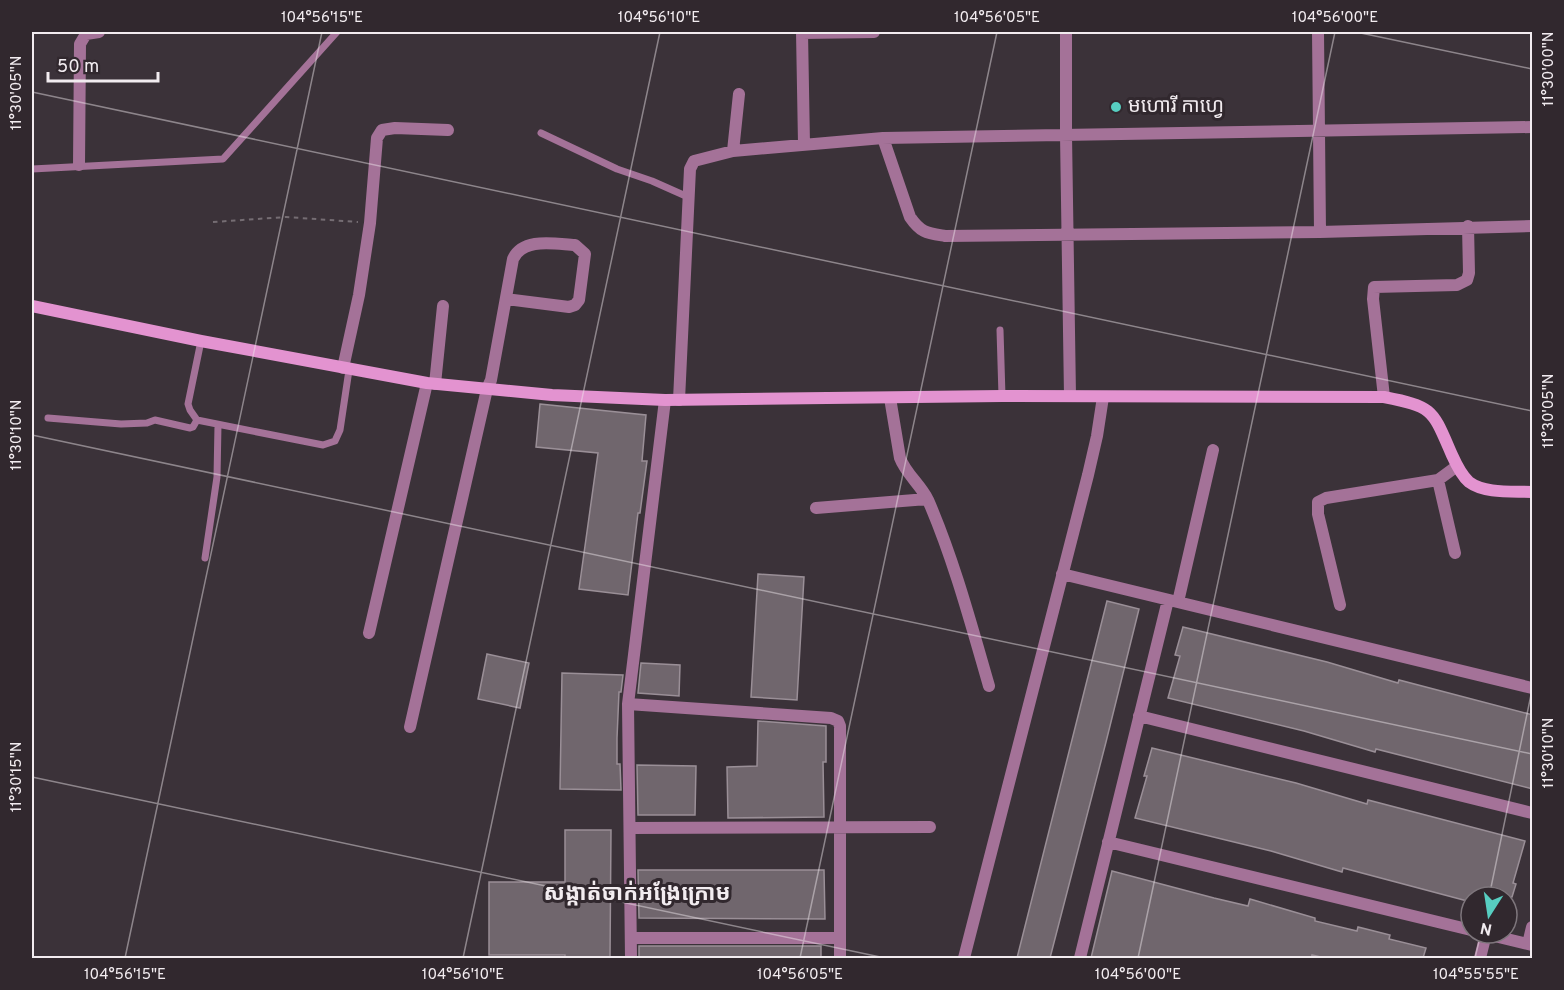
<svg xmlns="http://www.w3.org/2000/svg" width="1564" height="990" font-family="Overpass,'Noto Sans Khmer',sans-serif">
<style>
.building{fill:#70666d;stroke:#9a8f97;stroke-width:1.5}
.lines{fill:none;stroke-linecap:round;stroke-linejoin:round}
.path{stroke:#756d73;stroke-width:2;stroke-dasharray:4.5 4.5;stroke-linecap:butt}
.lane{stroke:#a47298;stroke-width:7}
.street{stroke:#a47298;stroke-width:12}
.secondary{stroke:#e393d0;stroke-width:12}
.ticks{fill:none;stroke:#f2ecf0;stroke-width:1.5;stroke-opacity:0.45}
.poi-dot{fill:#57cec1;stroke:#31282e;stroke-width:2}
.labels{text-anchor:middle;dominant-baseline:central;stroke-width:6;stroke-linejoin:round;paint-order:stroke}
.poi-label{font-size:20px;fill:#f2ecf0;stroke:#31282e;text-anchor:start}
.quarter-label{font-size:22px;font-weight:bold;fill:#f2ecf0;stroke:#31282e}
.neatline{fill:none;stroke:#f2ecf0;stroke-width:2}
.ticks-label{font-size:15px;text-anchor:middle;fill:#f2ecf0}
</style>
<rect width="100%" height="100%" fill="#3b3239"/>
<path class="building" d="M540,404L646,415L642,461H647L640,513H638L628,595L579,589L598,453L536,447Z
M758,574L804,577L797,700L751,697Z
M1107,601L1139,609L1106,742L1050,958H1017Z
M1183,627L1327,662L1398,683L1399,680L1533,715V789L1376,749L1375,752L1304,731L1168,698L1180,656L1175,655Z
M487,654L529,663L520,708L478,699Z
M641,663L680,665L679,696L638,693Z
M562,673L623,675L621,692H619L617,738V764H620L621,790L560,789Z
M758,721L826,726V762H823L824,817L728,818L727,767L757,766Z
M1152,748L1296,783L1367,804L1368,800L1525,841L1513,883L1516,884L1512,897H1471V902L1343,868L1342,872L1271,851L1135,818L1147,776H1144Z
M637,765L696,766L695,815H638Z
M565,830H611L610,958H565V955H489V882H565Z
M638,870H824L825,919L639,918Z
M1112,871L1214,898L1248,906L1250,899L1315,918V921L1357,931L1358,927L1390,935L1389,939L1426,948L1423,958H1325L1312,955L1311,958H1091Z
M639,946H821V958H639Z"/>
<g class="lines">
<path class="path" d="M213,222L286,217L358,222"/>
<path class="lane" d="M541,133L617,169L652,181L688,197
M32,169L223,159L337,32
M1000,330L1002,396
M201,341L188,404L190,410L197,420L323,445L335,441L340,430L349,370
M48,418L121,424L147,423L155,420L190,428L193,427L197,420
M205,558L217,477L218,425"/>
<path class="street" d="M802,32L804,144
M1066,32V135L1070,396
M1318,32L1320,232
M802,33L874,32
M883,138L910,217C921,233 927,233 945,236L1320,232L1532,226
M733,151L739,94
M79,165L80,44L86,34L99,32
M343,368L359,295L370,223L377,138L382,130L395,128L448,130
M435,384L443,306
M1384,397L1373,299L1374,287L1457,285L1467,280L1469,273L1468,226
M890,398L900,458C906,474 921,485 928,500C954,560 971,624 989,686
M679,400L690,169L694,161L733,151L883,138L1532,127
M1438,480L1455,553
M816,508L927,499
M1062,574L1532,688
M1178,602L1213,450
M1340,605L1318,514V502L1326,498L1438,480L1457,466
M369,633L427,383
M628,704L831,718L838,721L840,726V958
M1139,716L1532,813
M410,727L487,389L491,380L513,259C523,237 555,244 575,245L585,254L579,300L575,305L569,307L506,299
M630,828L930,827
M1108,842L1471,930
M1482,933L1532,945
M631,938H840
M1528,944L1532,927
M631,958L628,704L665,400
M964,958L1088,475L1097,436L1103,397
M1080,958L1168,600
M1480,958L1486,934"/>
<path class="secondary" d="M32,306L201,341L427,383L552,395L665,400L1002,396L1384,397C1434,407 1432,409 1452,455C1456,464 1461,475 1469,482C1485,494 1513,491 1532,492"/>
</g>
<path class="ticks" d="M1356,32L1532,69M32,92L1532,411M32,435L1532,754M32,777L885,958M1489,897L1532,690M125,958L322,32M463,958L660,32M800,958L997,32M1138,958L1335,32M1475,958L1481,933"/>
<circle class="poi-dot" cx="1116" cy="107" r="6"/>
<g class="labels">
<g class="poi-label">
<text x="1128" y="107">មហោរី កាហ្វេ</text>
</g>
<g class="quarter-label">
<text x="637" y="894">សង្កាត់ចាក់អង្រែក្រោម</text>
</g>
</g>
<rect width="1564" height="990" fill="none" stroke="#31282e" stroke-width="66"/>
<g transform="translate(1489 915) rotate(192)"><circle r="28" fill="#31282e" stroke="#7e767c" stroke-width="1.5"/>
<path d="M0-4.5L10 22L0 15L-10 22Z" fill="#57cec1"/>
<text y="-9" font-size="16" font-weight="bold" text-anchor="middle" fill="#f2ecf0">N</text>
</g>
<path d="M48 72v9h110v-9" fill="none" stroke="#f2ecf0" stroke-width="3"/>
<text x="57" y="72" font-size="18" fill="#f2ecf0" stroke="#31282e" stroke-width="4.5" paint-order="stroke">50 m</text>
<rect x="33" y="33" width="1498" height="924" class="neatline"/>
<g class="ticks-label">
<text x="322" y="22">104°56'15"E</text>
<text x="659" y="22">104°56'10"E</text>
<text x="997" y="22">104°56'05"E</text>
<text x="1335" y="22">104°56'00"E</text>
<text transform="translate(1548 69) rotate(-90)" y="5">11°30'00"N</text>
<text transform="translate(16 93) rotate(-90)" y="5">11°30'05"N</text>
<text transform="translate(1548 411) rotate(-90)" y="5">11°30'05"N</text>
<text transform="translate(16 435) rotate(-90)" y="5">11°30'10"N</text>
<text transform="translate(1548 753) rotate(-90)" y="5">11°30'10"N</text>
<text transform="translate(16 777) rotate(-90)" y="5">11°30'15"N</text>
<text x="125" y="979">104°56'15"E</text>
<text x="463" y="979">104°56'10"E</text>
<text x="800" y="979">104°56'05"E</text>
<text x="1138" y="979">104°56'00"E</text>
<text x="1476" y="979">104°55'55"E</text>
</g>
</svg>
